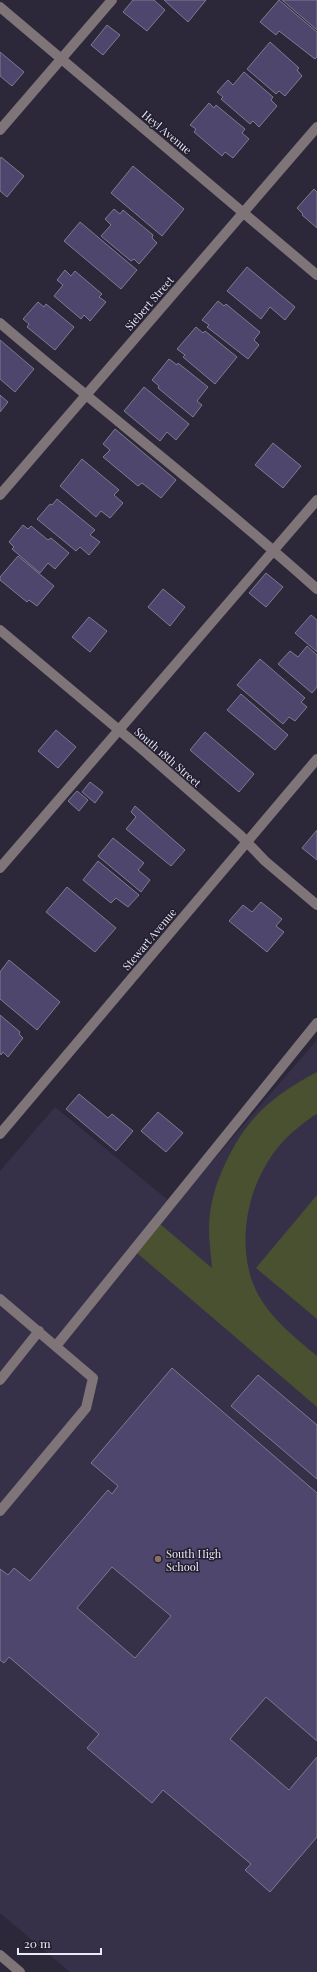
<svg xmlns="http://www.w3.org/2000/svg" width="317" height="1972" font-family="'Playfair Display',serif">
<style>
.built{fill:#363149}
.green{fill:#495130}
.building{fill:#4f466e;stroke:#7e7a90;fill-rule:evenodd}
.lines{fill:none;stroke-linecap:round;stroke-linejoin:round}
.minor{stroke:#7f7478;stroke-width:10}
.education-dot{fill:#8d6e63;stroke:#221e30;stroke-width:1.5}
.labels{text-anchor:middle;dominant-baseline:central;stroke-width:3;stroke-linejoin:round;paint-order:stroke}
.street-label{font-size:11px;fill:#eceaf6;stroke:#221e30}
.poi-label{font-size:11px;fill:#eceaf6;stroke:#221e30;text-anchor:start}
</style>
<rect width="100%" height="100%" fill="#2c283a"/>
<path class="built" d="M317,1040V1972H70L0,1913V1171L55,1107L174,1205Z"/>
<path class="green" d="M317,1072V1114C311,1117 305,1122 300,1126C255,1160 235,1225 251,1278C262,1312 291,1334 317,1356V1407L137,1253L160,1224L212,1268C211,1255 209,1242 209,1229C209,1207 215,1185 225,1164C247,1117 272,1096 317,1072Z
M317,1195V1319L256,1268Z"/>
<path class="building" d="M133,0H154L165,10L147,31L123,12Z
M164,0H206L188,22Z
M279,0L317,32V57L315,59L279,31L276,35L260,22Z
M282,0H317V30Z
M107,25L120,35L103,55L91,45Z
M270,42L299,68L297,70L302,76L285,96L279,91L276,94L247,69Z
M0,52L24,72L12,86L0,76Z
M244,72L273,97L271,100L277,106L259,127L253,121L250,124L221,99L223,97L217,92L228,80L233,85Z
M209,103L214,108L216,105L245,129L242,133L249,139L233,158L225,152L222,156L194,132L196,129L190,125Z
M1,157L24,176L7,197L0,191V159Z
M133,166L184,209L162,236L111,193Z
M314,189L317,192V228L302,215L303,214L297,208Z
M114,209L120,214L123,210L153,235L152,238L157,243L139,264L134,259L131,261L101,236L111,225L105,219Z
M80,222L137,270L121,289L64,241Z
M247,267L295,307L285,320L270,307L261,319L227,291Z
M65,270L71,276L75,271L102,294L99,297L106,302L90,321L84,315L81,319L54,296L63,285L57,280Z
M218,301L224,306L226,304L260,332L254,340L259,345L248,359L207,327L209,325L202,320Z
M38,302L44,307L46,304L74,327L55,350L27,327L29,324L23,319Z
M196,327L203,333L205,331L237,357L215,384L183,357L185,355L177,349Z
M0,340L34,369L15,392L0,379Z
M169,359L177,365L178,363L208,387L197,401L202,405L193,417L158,388L159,386L152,380Z
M144,387L189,424L176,440L167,432L160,441L124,411Z
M0,395L8,402L0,412Z
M115,429L176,480L161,498L142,483L138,486L103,457L110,450L103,444Z
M273,443L301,466L283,488L255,465Z
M82,459L119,490L114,495L123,503L110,518L101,511L96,517L60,486Z
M57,499L95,530L90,535L100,542L89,555L80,547L76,551L37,519L50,504L52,505Z
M23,525L28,529L31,526L48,540L51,538L69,553L55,569L48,563L40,573L12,549L14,547L9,542Z
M18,556L54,586L37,606L29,600L27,602L0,580V577Z
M266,573L283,587L266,607L249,593Z
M163,589L185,607L170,626L148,607Z
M311,615L317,620V652L295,633Z
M89,617L107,631L90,652L72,637Z
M307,646L317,655V687L312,693L278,664L290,651L298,657Z
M260,659L305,698L301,702L307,707L295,721L289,717L283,724L237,685Z
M241,694L288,735L275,750L227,710Z
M56,730L76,747L58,768L38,751Z
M205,732L254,774L239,792L190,750Z
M90,782L103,792L95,803L82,792Z
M77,791L88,800L79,811L68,801Z
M135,806L185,850L171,866L126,829L136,817L131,812Z
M317,830V860L302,848Z
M113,838L144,863L138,870L150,880L141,892L98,856Z
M98,861L139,895L128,907L116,898L111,903L83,880Z
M67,887L116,928L95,952L46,912Z
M261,902L282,919L276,926L284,932L267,952L229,921L243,905L252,912Z
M9,960L60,1002L37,1030L0,999V972Z
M0,1015L20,1032L19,1034L23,1038L8,1057L3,1052L1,1055L0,1053Z
M79,1094L108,1118L112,1114L133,1131L116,1151L66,1109Z
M158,1112L183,1133L166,1152L141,1131Z
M172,1368L317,1493V1741L266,1697L230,1739L289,1790L317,1757V1837L270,1892L245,1870L251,1864L163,1790L152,1803L87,1748L99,1734L9,1657L4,1663L0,1660V1569L8,1575L14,1568L30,1581L108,1490L112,1494L118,1486L91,1463ZM112,1567L171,1616L135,1658L77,1608Z
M258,1375L317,1425V1479L231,1406Z"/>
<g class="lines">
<path class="minor" d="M0,7L317,275
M0,130L112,0
M0,323C105,413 215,497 317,589
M0,495L317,127
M0,630L144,751L240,835L265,861L317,905
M0,868L317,500
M0,1134L317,759
M0,1299L93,1378L86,1408L0,1511
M56,1346L317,1023
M0,1380L39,1331
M0,1955L20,1972"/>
</g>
<circle class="education-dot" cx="158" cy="1559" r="4"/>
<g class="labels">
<g class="street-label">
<text transform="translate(167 132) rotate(40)">Heyl Avenue</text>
<text transform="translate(149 303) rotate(-49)">Siebert Street</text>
<text transform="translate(168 757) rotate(41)">South 18th Street</text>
<text transform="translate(149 939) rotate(-50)">Stewart Avenue</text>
</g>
<g class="poi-label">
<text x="166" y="1553">South High<tspan x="166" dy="13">School</tspan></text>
</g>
</g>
<path d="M18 1948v6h83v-6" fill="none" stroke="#eceaf6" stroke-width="2"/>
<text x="24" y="1948" font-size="12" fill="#eceaf6" stroke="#221e30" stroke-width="3" paint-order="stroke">20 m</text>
</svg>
